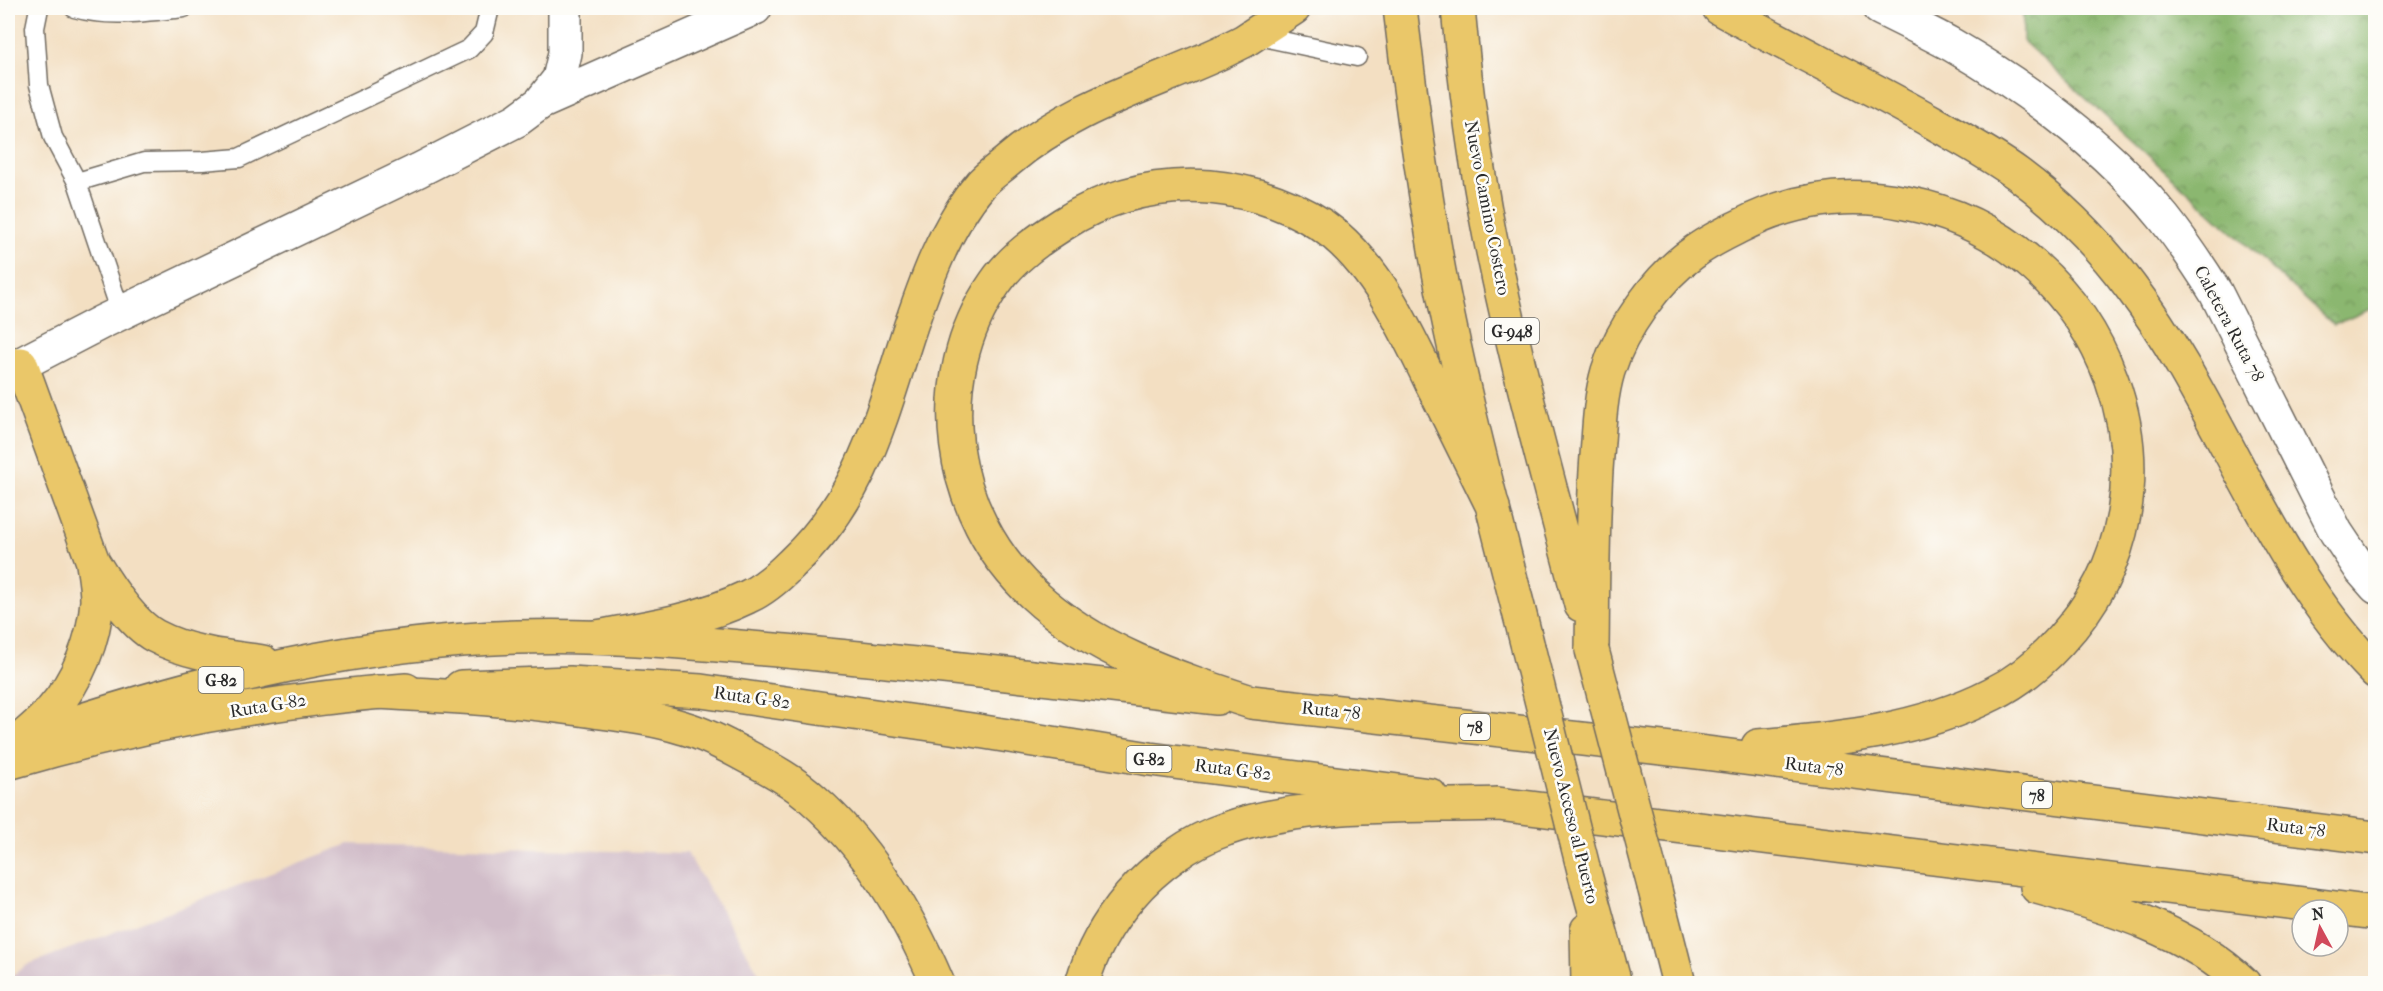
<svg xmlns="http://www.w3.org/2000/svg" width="2383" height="991" font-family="'IM FELL French Canon',serif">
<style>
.industrial{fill:#d1bdc9}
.forest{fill:url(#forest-crowns);stroke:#5b714d;stroke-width:1.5}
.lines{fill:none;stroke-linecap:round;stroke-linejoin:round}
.lane-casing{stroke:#716a60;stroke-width:21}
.street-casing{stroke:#716a60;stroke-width:36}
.primary-casing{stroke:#716a60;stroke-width:36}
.highway-casing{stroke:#716a60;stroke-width:36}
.lane{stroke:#fff;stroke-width:18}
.street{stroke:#fff;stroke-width:33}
.primary{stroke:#eac769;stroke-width:33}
.highway{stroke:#eac769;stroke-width:33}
.highway-bridge-casing{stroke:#716a60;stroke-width:36;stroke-linecap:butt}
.highway-bridge{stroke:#eac769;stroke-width:33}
.labels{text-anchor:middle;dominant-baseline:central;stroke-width:5;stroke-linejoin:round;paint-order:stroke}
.shield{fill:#fdfcf7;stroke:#6a6a68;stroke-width:1.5}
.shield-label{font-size:16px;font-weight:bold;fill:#2b2b2b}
.street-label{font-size:18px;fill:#2b2b2b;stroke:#fdfcf7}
</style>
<defs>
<pattern id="forest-crowns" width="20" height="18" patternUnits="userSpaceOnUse" patternTransform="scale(1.5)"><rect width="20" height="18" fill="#8bb76f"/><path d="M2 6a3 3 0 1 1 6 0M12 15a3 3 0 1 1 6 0" fill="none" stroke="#72955b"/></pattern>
</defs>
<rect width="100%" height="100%" fill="#fdfcf7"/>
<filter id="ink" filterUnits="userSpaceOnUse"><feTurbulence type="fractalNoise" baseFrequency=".0167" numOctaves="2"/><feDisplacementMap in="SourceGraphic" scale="12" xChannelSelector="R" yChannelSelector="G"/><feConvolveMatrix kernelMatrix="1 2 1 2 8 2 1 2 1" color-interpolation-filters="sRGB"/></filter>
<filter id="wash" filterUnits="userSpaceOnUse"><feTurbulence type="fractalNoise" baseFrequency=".008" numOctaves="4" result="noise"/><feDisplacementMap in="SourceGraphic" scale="24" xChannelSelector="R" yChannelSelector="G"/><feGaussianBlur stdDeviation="1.35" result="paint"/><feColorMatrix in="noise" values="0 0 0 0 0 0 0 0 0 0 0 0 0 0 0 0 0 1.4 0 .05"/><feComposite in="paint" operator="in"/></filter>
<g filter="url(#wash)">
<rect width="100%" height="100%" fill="#f3dfc2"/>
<path class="industrial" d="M349,844L687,853L765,983H8V978L29,964Z"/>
<path class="forest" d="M2023,8H2375V307L2334,325L2023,41Z"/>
</g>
<g filter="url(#ink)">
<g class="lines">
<defs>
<path id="lane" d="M39,8L35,28L39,85L53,137L77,182L121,313
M74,8C110,18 147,12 184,8
M1254,35L1357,57
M77,182L144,162L202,161L239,158L469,49L484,33L490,8"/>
<path id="street" d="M1879,8C1903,20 1928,32 1952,45C2030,90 2107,148 2164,218C2183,242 2200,267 2216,293L2336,532L2362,571L2376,587
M542,102L755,8
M21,364L102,322L419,170L517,120L540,103L559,79L565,53V8"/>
<path id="primary" d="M21,364L93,562C107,585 131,623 155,636C189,654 227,657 263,662
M461,687L570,683L701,691L972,730L1150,759L1430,795
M64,726C210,678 362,642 517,637C606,634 696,643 786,651C930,664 1073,682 1217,698
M11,748C24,736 40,724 52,710C78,680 94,641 97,601C97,589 95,576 93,564
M8,763C137,725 271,700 406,690"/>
<path id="highway" d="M1400,8C1410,96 1423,184 1439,272C1463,398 1497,523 1528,647
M1458,8C1465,85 1475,161 1490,237C1515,361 1549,483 1581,605
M1719,8C1790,48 1864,83 1936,124C1964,140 1992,155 2018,174C2061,206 2098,243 2130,286C2223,408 2266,561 2376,672
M1493,507C1473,467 1453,426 1433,386C1407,333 1381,274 1335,235C1301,207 1253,191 1210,187C1157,183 1108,195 1063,224C1038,240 1012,258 995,283C928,379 947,515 1033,594C1094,651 1174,677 1251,702L1698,752L2376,838
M596,637C647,628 700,620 747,597C763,590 779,576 791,564C861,499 879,424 907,337C925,283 944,228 981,184C989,175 1000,168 1009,160C1072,106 1148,86 1222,52L1244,41L1294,8
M1592,650C1593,585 1592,520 1597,456C1599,428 1600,398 1608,371C1621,329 1657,278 1693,253C1707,242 1724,234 1740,226C1792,199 1848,191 1906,203C2106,241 2203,489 2059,642C2040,663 2017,682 1992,694C1920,731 1837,739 1758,746
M377,692C450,696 522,700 594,711C624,715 655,719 684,728C705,734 726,745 746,756C769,768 795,782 814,800C870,849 909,916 938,984
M1584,871L1615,984
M1654,886L1679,984
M2037,887C2109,907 2189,931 2244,984
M1587,930L1588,984
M1082,984C1091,951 1108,922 1130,896C1155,867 1190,841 1226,829C1304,801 1415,807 1498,804L2376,913"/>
</defs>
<use href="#lane" class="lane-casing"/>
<use href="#street" class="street-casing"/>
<use href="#primary" class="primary-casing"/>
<use href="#highway" class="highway-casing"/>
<use href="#lane" class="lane"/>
<use href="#street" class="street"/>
<use href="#primary" class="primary"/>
<use href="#highway" class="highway"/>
<defs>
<path id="highway-bridge" d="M1528,647L1584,871
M1592,650L1654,886"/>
</defs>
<use href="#highway-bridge" class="highway-bridge-casing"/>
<use href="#highway-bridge" class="highway-bridge"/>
</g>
</g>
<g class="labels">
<g class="shield">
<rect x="1485" y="318" width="54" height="26" rx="4.5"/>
<rect x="198.5" y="667" width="45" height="26" rx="4.5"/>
<rect x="1460" y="714" width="30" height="26" rx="4.5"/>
<rect x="1126.5" y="746" width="45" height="26" rx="4.5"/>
<rect x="2022" y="782" width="30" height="26" rx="4.5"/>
</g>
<g class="shield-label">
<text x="1512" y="331">G-948</text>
<text x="221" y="680">G-82</text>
<text x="1475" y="727">78</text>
<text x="1149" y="759">G-82</text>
<text x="2037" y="795">78</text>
</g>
<g class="street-label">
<text transform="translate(1487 208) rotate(79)">Nuevo Camino Costero</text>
<text transform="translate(2229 324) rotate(62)">Caletera Ruta 78</text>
<text transform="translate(752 698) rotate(8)">Ruta G-82</text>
<text transform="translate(268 706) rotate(-9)">Ruta G-82</text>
<text transform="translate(1331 711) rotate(6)">Ruta 78</text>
<text transform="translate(1814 767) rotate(7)">Ruta 78</text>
<text transform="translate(1233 770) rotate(7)">Ruta G-82</text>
<text transform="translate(1571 816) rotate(76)">Nuevo Acceso al Puerto</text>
<text transform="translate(2296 828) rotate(7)">Ruta 78</text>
</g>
</g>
<rect width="2383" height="991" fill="none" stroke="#fdfcf7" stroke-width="30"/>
<g transform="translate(2320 928) rotate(352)"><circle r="28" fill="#fdfcf7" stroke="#a9a8a5" stroke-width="1.5"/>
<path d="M0-4.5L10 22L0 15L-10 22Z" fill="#d1495b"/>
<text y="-9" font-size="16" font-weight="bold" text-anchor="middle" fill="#2b2b2b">N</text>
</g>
</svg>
